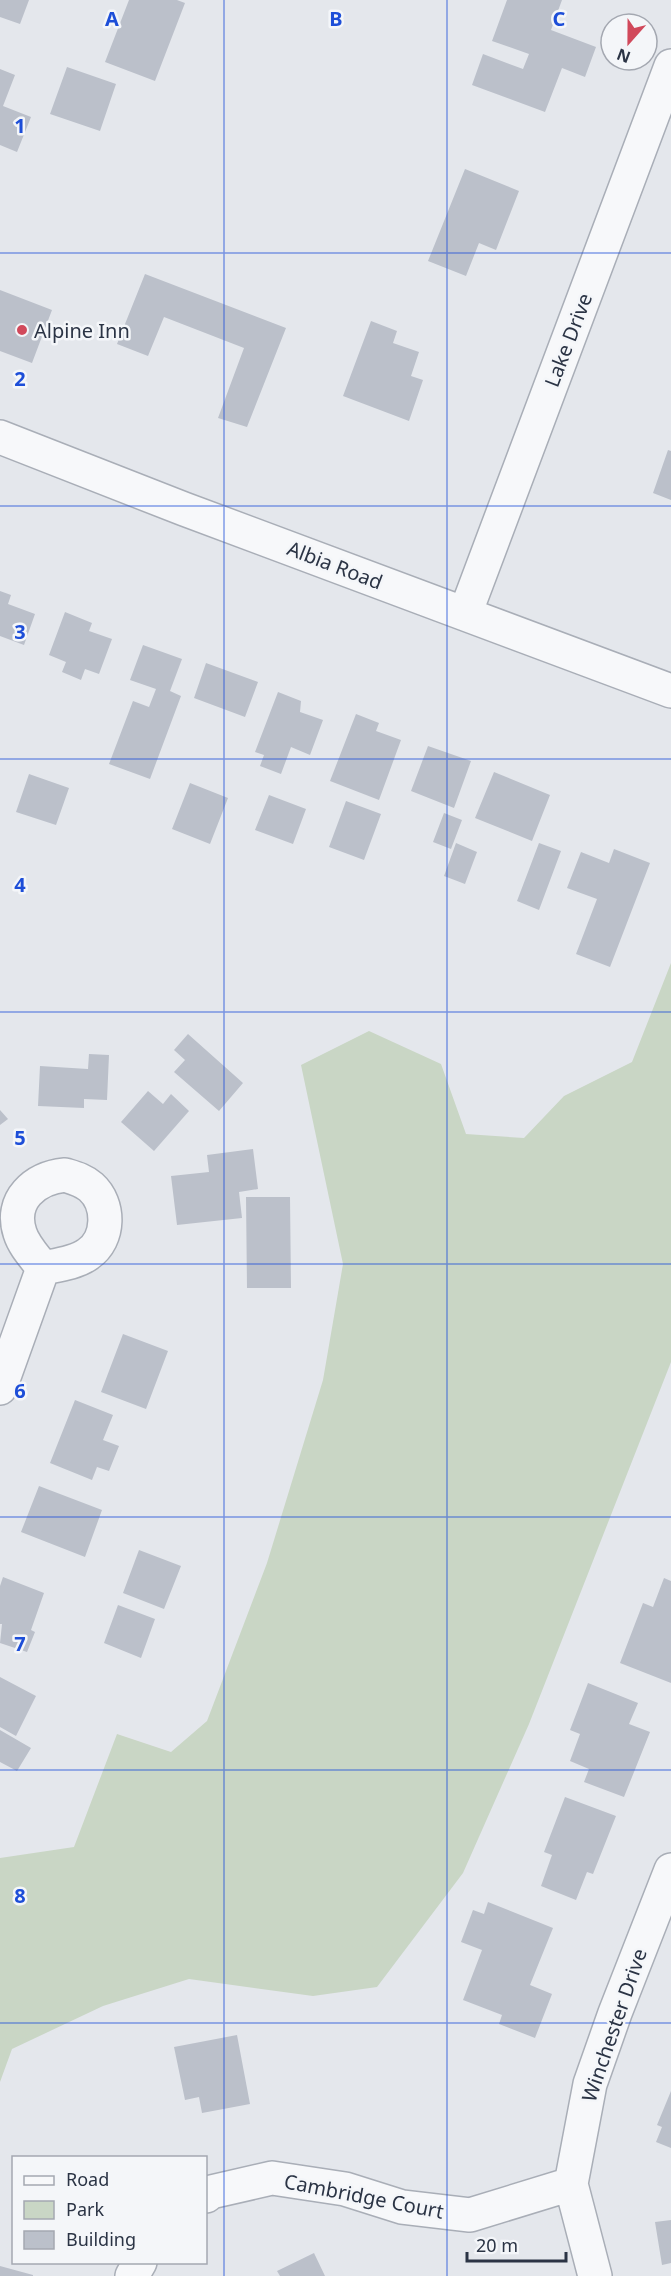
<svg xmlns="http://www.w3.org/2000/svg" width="671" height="2276" font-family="'Noto Sans',sans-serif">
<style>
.green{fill:#c9d6c5}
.building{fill:#bbc0ca}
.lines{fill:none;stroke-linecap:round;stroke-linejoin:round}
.minor-casing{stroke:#a9aeb7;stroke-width:36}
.minor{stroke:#f7f8fa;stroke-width:33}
.grid{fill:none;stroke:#1d4ed8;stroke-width:1.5;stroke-opacity:0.55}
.poi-dot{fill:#d1495b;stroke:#f4f6f9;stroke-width:2}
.labels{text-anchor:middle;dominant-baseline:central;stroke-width:5;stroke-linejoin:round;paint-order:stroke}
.poi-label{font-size:20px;fill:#2b3445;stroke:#f4f6f9;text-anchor:start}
.street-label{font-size:20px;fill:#2b3445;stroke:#f4f6f9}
.grid-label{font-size:20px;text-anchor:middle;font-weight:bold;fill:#1d4ed8;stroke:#f4f6f9;stroke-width:5;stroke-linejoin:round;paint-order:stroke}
</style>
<rect width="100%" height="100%" fill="#e4e7ec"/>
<path class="green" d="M671,963V1362L529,1724L463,1873L377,1987L313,1996L189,1979L103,2006L12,2049L0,2082V1858L74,1847L117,1734L171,1752L207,1721L267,1563L323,1380L343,1264L301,1065L369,1031L441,1064L466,1134L524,1138L564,1096L632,1062Z"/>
<path class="building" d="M0,0H29L20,24L0,17Z
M129,0H177L185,3L155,81L105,62Z
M507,0H562L551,30L596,47L585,77L562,68L545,112L472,85L483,54L523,69L529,54L492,41Z
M67,67L116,84L100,131L50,114Z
M0,69L15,75L3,106L31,117L17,152L0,145Z
M465,169L519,191L496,250L479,243L466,276L428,261Z
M145,274L286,328L247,427L218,418L244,348L164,317L148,356L117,344Z
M0,290L52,310L32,363L0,351Z
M371,321L397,331L393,343L419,352L411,376L423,380L409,421L343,396Z
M668,450L671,451V500L653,493Z
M0,591L11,595L8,604L35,614L24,645L0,636Z
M65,612L92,623L89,631L112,639L99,674L85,669L81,680L62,672L66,662L49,655Z
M143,645L182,659L170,691L181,696L150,779L109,764L133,701L149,707L156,689L130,680Z
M206,663L258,682L245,717L194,698Z
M278,692L301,701L300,712L323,720L310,755L291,747L281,774L260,766L264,755L255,752Z
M356,714L379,723L376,731L401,740L379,800L330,781Z
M428,746L471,761L454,808L411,791Z
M494,772L550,795L532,841L475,818Z
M29,774L69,788L56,825L16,812Z
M190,783L228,798L210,844L172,829Z
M269,795L306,809L293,844L255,830Z
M346,801L381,814L364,860L329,847Z
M444,813L462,820L451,849L433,842Z
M456,843L477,852L465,884L444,876Z
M539,843L561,851L539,910L517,901Z
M614,849L650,863L610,967L576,954L597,899L567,888L581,852L609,863Z
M188,1034L243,1083L219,1111L174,1072L185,1060L174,1050Z
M89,1054L109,1055L107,1100L84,1099V1108L38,1106L40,1066L88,1069Z
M148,1091L163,1104L171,1094L189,1111L154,1151L121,1122Z
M0,1110L8,1119L0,1125Z
M253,1149L258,1189L239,1192L242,1218L177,1225L171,1176L209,1172L207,1155Z
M246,1197H290L291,1288H247Z
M123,1334L168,1351L146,1409L101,1392Z
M75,1400L113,1415L103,1440L119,1446L109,1471L97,1467L92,1480L50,1463Z
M39,1486L102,1510L85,1557L21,1532Z
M139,1550L181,1566L164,1609L123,1593Z
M3,1577L44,1593L31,1630L35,1632L27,1652L0,1643L2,1624H0V1586Z
M664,1578L671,1581V1683L620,1663L643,1603L653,1607Z
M118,1605L155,1619L141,1658L104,1643Z
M0,1677L36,1696L16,1736L0,1727Z
M588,1683L638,1703L629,1724L650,1732L624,1797L584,1782L589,1769L570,1761L580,1734L570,1730Z
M0,1730L31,1748L17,1771L0,1762Z
M565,1797L616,1816L593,1874L587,1872L576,1900L541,1886L552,1855L544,1852Z
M488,1902L553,1928L530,1985L552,1994L535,2038L499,2024L502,2015L463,2000L482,1950L461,1942L473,1910L484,1914Z
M237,2035L250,2104L202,2113L199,2097L185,2100L174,2047Z
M671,2091V2148L656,2142L662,2127L657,2125Z
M671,2220V2263L662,2265L655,2222Z
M314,2253L325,2276H280L277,2271Z
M0,2266L33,2275V2276H0Z"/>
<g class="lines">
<defs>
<path id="minor" d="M0,437L184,509L671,691
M465,614L671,66
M65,1175C75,1178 83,1180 91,1187C110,1204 110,1239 88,1254C76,1263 58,1265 43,1268C35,1257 24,1246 20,1233C9,1200 35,1178 65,1175Z
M0,1388L43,1268
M571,2184L590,2084L615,2013L671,1870
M206,2196L211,2192L272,2178L345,2189L402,2207L470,2215L571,2184L595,2276
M132,2276L140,2262"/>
</defs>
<use href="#minor" class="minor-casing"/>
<use href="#minor" class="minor"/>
</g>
<path class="grid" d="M224,0V2276M447,0V2276M0,253H671M0,506H671M0,759H671M0,1012H671M0,1264H671M0,1517H671M0,1770H671M0,2023H671"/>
<circle class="poi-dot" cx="22" cy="330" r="6"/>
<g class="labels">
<g class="poi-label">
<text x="34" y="330">Alpine Inn</text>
</g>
<g class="street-label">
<text transform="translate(568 340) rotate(-69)">Lake Drive</text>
<text transform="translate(335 565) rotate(21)">Albia Road</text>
<text transform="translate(614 2025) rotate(-71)">Winchester Drive</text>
<text transform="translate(364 2196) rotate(11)">Cambridge Court</text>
</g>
</g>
<g class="grid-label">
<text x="112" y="26">A</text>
<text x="336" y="26">B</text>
<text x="559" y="26">C</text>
<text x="20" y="133">1</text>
<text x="20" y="386">2</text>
<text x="20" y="639">3</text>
<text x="20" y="892">4</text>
<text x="20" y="1145">5</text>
<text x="20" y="1398">6</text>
<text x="20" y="1651">7</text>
<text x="20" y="1903">8</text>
</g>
<rect x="12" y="2156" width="195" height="108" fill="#f4f6f9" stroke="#a4a8b1" stroke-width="1.5"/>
<rect x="24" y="2176" width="30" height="9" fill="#f7f8fa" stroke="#a4a8b1" stroke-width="1.5"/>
<text x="66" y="2186" font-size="18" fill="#2b3445">Road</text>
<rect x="24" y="2201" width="30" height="18" fill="#c9d6c5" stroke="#a4a8b1" stroke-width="1.5"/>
<text x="66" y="2216" font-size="18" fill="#2b3445">Park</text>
<rect x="24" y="2231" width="30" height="18" fill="#bbc0ca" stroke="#a4a8b1" stroke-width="1.5"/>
<text x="66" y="2246" font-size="18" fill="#2b3445">Building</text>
<g transform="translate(629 42) rotate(201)"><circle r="28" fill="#f4f6f9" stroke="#a4a8b1" stroke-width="1.5"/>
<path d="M0-4.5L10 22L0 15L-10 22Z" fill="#d1495b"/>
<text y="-9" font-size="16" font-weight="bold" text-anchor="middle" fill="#2b3445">N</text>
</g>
<path d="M467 2252v9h99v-9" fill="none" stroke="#2b3445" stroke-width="3"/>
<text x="476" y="2252" font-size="18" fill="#2b3445" stroke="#f4f6f9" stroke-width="4.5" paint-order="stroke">20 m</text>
</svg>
